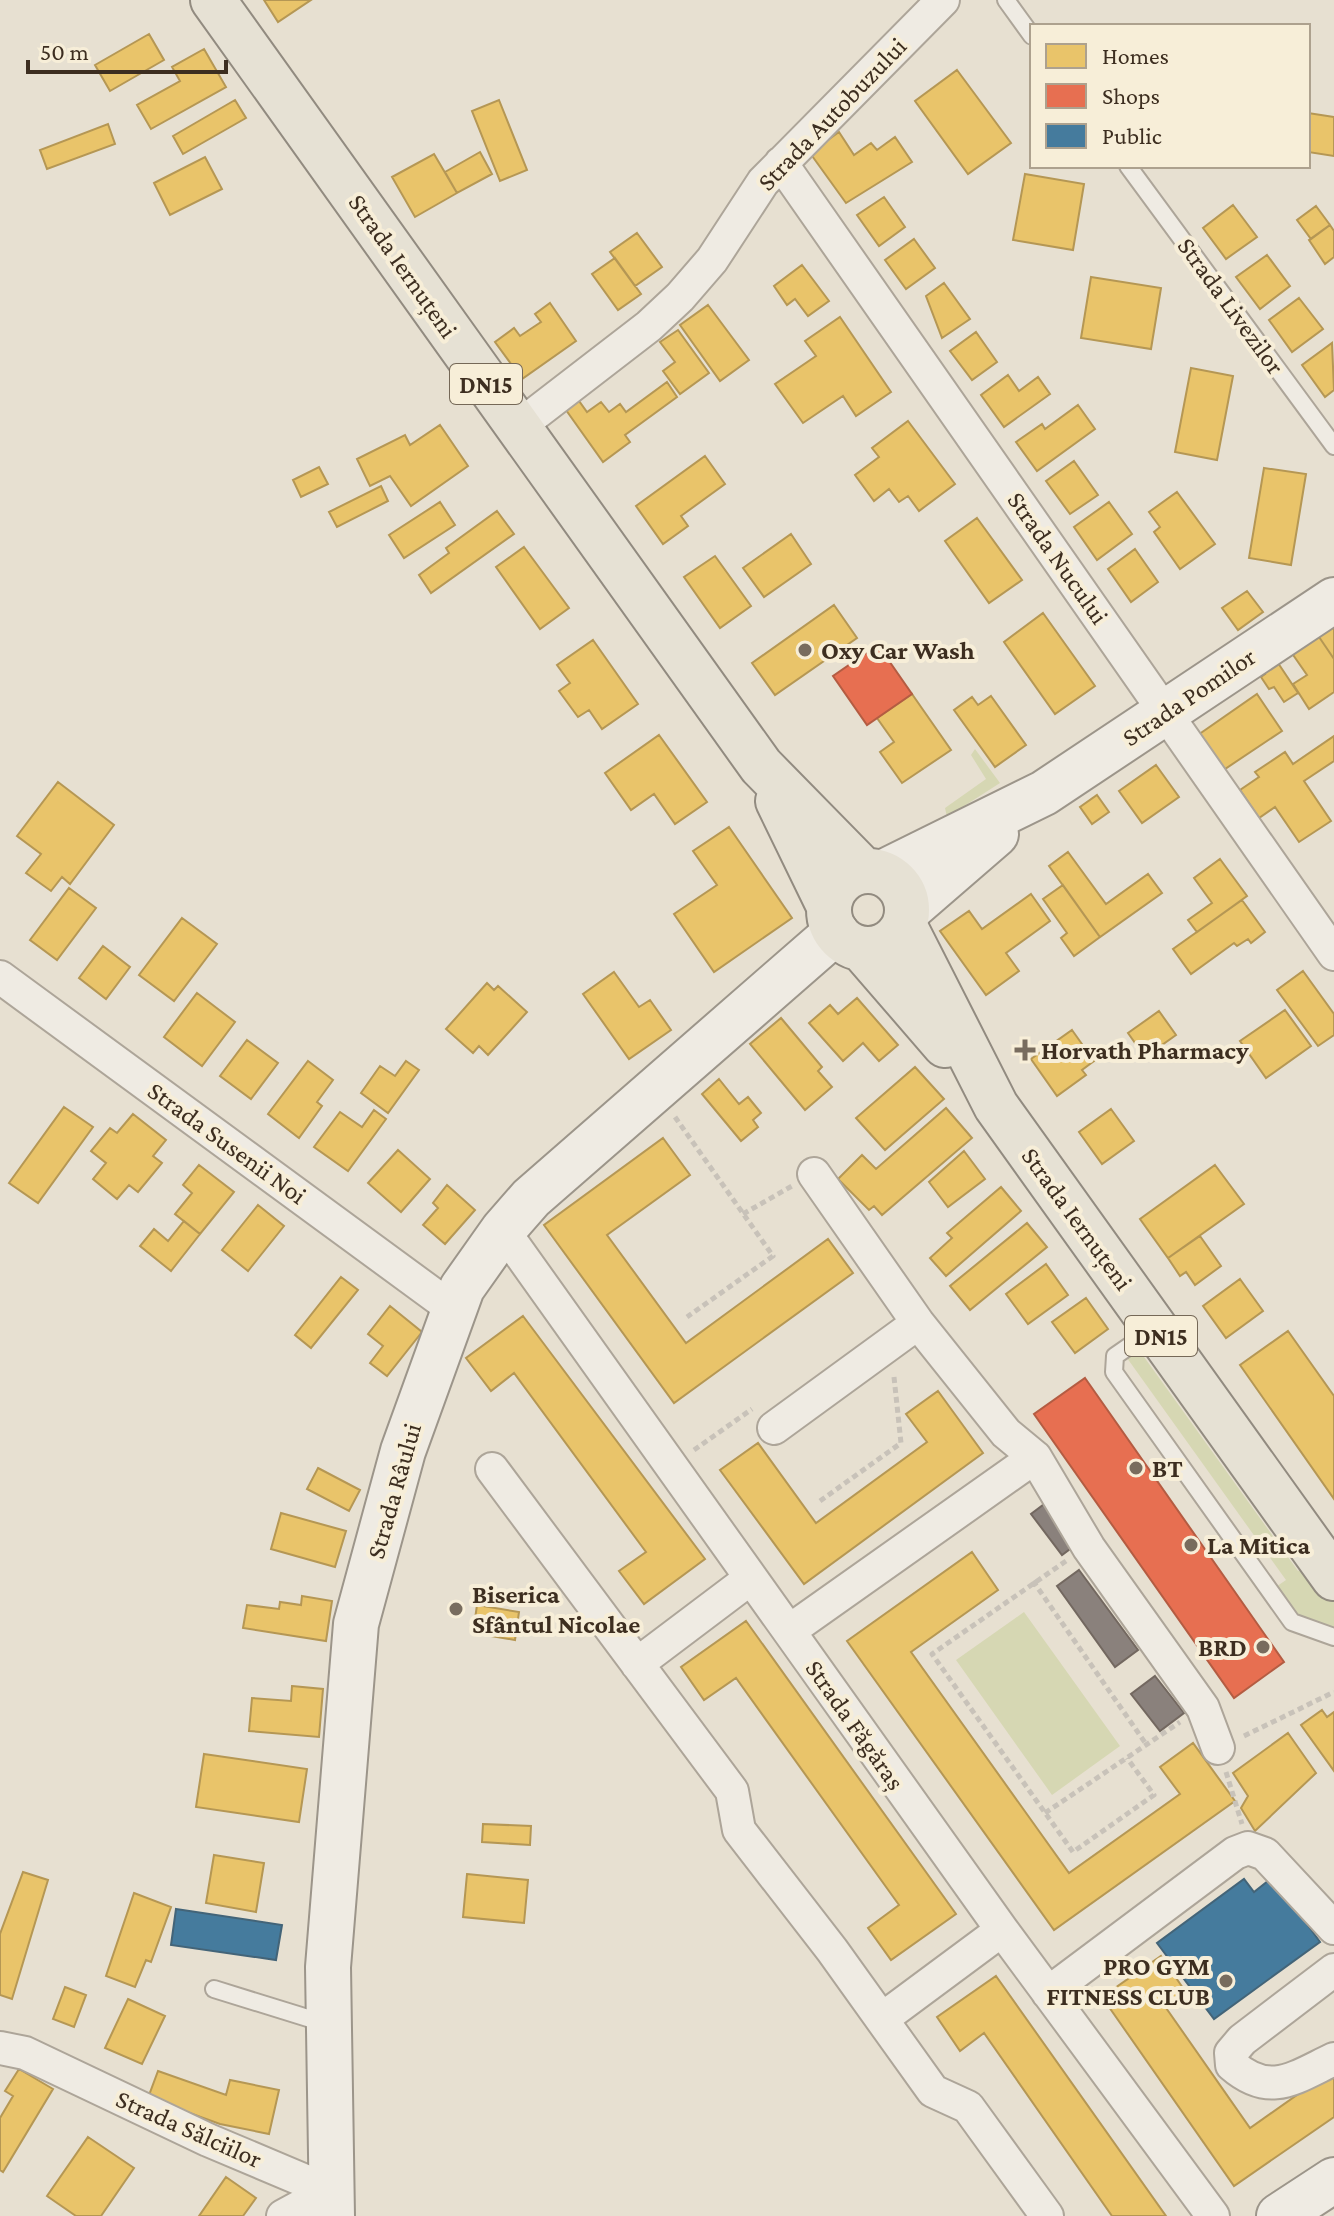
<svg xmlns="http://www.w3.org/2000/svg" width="1334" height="2216" font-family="'Crimson Pro',serif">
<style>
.green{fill:#d6d7b3}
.homes{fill:#e9c46a;stroke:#b59754;stroke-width:2}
.shops{fill:#e76f51;stroke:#b45c42;stroke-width:2}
.public{fill:#457b9d;stroke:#436478;stroke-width:2}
.industry{fill:#8a817c;stroke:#736860;stroke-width:2}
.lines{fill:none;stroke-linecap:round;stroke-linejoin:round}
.lane-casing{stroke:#ada599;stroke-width:20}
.street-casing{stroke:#ada599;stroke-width:36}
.secondary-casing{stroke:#9c958a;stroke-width:48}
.primary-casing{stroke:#928b80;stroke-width:48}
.path{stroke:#c8c2b9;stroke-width:5;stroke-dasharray:6 4;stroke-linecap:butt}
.lane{stroke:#efebe3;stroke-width:16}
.street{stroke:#efebe3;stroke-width:32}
.secondary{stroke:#efebe3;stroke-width:44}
.primary{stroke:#e6e1d4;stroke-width:44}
.poi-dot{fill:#786c5e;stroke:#f7eed8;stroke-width:3}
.labels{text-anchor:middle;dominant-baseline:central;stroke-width:8;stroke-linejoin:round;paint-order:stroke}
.shield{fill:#f7eed8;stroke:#756857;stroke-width:2}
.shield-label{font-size:24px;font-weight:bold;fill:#3d2e20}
.street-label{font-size:26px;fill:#3d2e20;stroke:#f7eed8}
.poi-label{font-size:26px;font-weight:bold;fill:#3d2e20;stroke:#f7eed8;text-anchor:start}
</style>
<rect width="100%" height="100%" fill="#e7e0d1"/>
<path class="green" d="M975,749L1000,783L947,817L945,808L986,779L971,755Z
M1134,1343L1298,1571L1319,1556L1334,1578V1637L1292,1622L1270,1591L1286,1580L1122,1351Z
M1024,1612L1120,1746L1052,1795L956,1660Z"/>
<path class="homes" d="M264,0H311L278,22Z
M149,34L164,60L110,91L95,65Z
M204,49L226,87L151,129L137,105L180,81L172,67Z
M957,70L1011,143L968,174L915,101Z
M235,100L246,118L183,154L173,136Z
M499,100L527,170L500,181L472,111Z
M1308,113L1334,117V156L1308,152Z
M108,124L115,144L47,169L40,150Z
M839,132L854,155L871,143L877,150L895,137L912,162L846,203L810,153Z
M480,152L492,174L457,193L445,172Z
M434,154L457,193L415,217L392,177Z
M205,157L222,189L170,215L154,183Z
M1025,174L1084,184L1073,250L1013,240Z
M884,197L905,227L879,246L857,215Z
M1233,205L1257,237L1226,259L1203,228Z
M1316,206L1330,225L1311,239L1297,220Z
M1330,225L1334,231V257L1325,264L1309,240Z
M637,233L662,267L635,286L610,252Z
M914,239L935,268L906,289L885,260Z
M1267,255L1290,286L1260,309L1236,277Z
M615,258L641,294L618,310L592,274Z
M802,265L829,301L808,316L795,299L787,305L774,286Z
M1091,277L1161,288L1151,349L1081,338Z
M944,283L970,319L942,338L926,296Z
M1299,298L1323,329L1292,352L1269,320Z
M550,303L576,341L522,379L495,342L514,328L520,336L541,322L535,314Z
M708,305L749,360L720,381L680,325Z
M840,317L891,392L856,416L843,396L803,423L775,384L816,356L805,341Z
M678,330L709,373L680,394L663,371L675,362L660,342Z
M976,332L997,362L972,380L950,351Z
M1332,343L1334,390L1325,397L1302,365Z
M1191,368L1233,376L1217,460L1175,452Z
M1008,375L1019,391L1038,377L1050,394L1004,427L981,395Z
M667,382L677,397L625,435L630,442L603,462L566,410L579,401L587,412L601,402L609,412L620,404L626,412Z
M1078,405L1095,429L1037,471L1016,442L1042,424L1045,429Z
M908,421L955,484L919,511L908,496L899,502L889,489L874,501L855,475L879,457L872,448Z
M440,425L468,466L411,506L390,476L370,486L357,459L405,435L410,445Z
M705,456L725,484L681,516L688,526L663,544L636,506Z
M1074,461L1098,495L1070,514L1046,481Z
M319,467L328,484L301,497L293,480Z
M1264,468L1306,474L1291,565L1249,558Z
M381,486L388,501L337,527L329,512Z
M1177,492L1215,544L1180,569L1154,532L1160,527L1149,512Z
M440,502L455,525L404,558L389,535Z
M1109,502L1132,534L1097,560L1074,527Z
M497,511L514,534L431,593L419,575L449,553L446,548Z
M977,518L1022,580L989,603L945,541Z
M791,534L811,564L764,597L743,568Z
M524,547L569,608L540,629L496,567Z
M1135,549L1158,582L1131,602L1108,569Z
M715,556L751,606L720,628L684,577Z
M1247,591L1263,612L1238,630L1222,608Z
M834,605L857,638L775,695L752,663Z
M1043,613L1095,686L1055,714L1004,642Z
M1334,615V659L1315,631Z
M1315,631L1334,659V692L1309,709L1293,684L1307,675L1289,649Z
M593,640L638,704L602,729L589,710L578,717L559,691L570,683L557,665Z
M1274,657L1298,693L1284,702L1274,687L1269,689L1261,677L1265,674L1260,667Z
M912,694L951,750L902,783L880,752L894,742L877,718Z
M1257,694L1282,731L1222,771L1198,735Z
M991,696L1026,745L995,767L954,710L972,697L978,705Z
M659,735L707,802L675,824L654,794L631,810L605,773Z
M1334,736V761L1304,781L1331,821L1299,842L1275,807L1259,818L1240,790L1259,777L1255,772L1285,752L1293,764Z
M1156,765L1179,797L1142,823L1119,791Z
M58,782L114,825L70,884L62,877L51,891L26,873L41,854L17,836Z
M1097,795L1109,812L1092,824L1080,807Z
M729,827L792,918L714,972L674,914L717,885L693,851Z
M1068,852L1106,904L1148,874L1162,893L1100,937L1049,866Z
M1220,859L1247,896L1197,932L1188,920L1212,903L1194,878Z
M1063,885L1100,937L1074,956L1061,938L1067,933L1043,899Z
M69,888L96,908L57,960L30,940Z
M1031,894L1050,921L1006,953L1019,971L986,995L940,931L969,911L982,929Z
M1242,900L1265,932L1251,943L1248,939L1237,946L1234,943L1191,974L1173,949Z
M182,918L217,944L174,1001L139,975Z
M103,946L130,967L106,999L79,978Z
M1303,971L1334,1014V1035L1318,1046L1277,990Z
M614,972L639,1007L650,1000L671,1030L629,1059L583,994Z
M487,983L494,990L498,986L527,1012L488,1055L479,1046L473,1053L446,1029Z
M197,993L235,1022L202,1066L164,1037Z
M857,998L898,1045L879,1061L863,1043L843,1061L809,1023L830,1005L838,1014Z
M1285,1010L1311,1046L1266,1078L1240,1041Z
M1159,1011L1176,1035L1145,1057L1128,1033Z
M781,1018L822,1067L818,1071L832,1087L805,1110L750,1044Z
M1072,1030L1094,1061L1082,1070L1086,1075L1057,1096L1031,1059Z
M247,1040L278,1063L251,1099L220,1076Z
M308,1061L333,1080L317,1102L322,1106L299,1138L268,1114Z
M406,1061L419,1070L388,1113L361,1093L380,1066L395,1076Z
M915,1067L944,1099L885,1150L856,1118Z
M719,1079L739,1104L748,1097L761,1113L753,1120L758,1127L741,1141L702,1094Z
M64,1107L93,1127L38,1203L9,1183Z
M946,1108L972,1138L882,1215L874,1206L869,1210L838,1179L862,1155L876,1169Z
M1111,1109L1134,1141L1102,1164L1079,1132Z
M374,1110L386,1119L348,1171L314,1147L340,1112L362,1127Z
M133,1114L166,1140L153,1156L162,1163L138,1192L129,1185L117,1199L93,1179L106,1163L91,1151L110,1128L117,1133Z
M663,1138L690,1175L607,1235L686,1343L828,1239L853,1273L674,1403L544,1225Z
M398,1150L430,1179L401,1212L368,1183Z
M964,1151L985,1179L948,1207L929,1182Z
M199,1165L234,1192L200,1234L175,1214L192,1193L183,1185Z
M1215,1165L1244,1204L1168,1258L1140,1219Z
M447,1185L475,1210L445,1244L423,1225L438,1208L433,1203Z
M1001,1187L1021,1211L946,1276L930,1258L952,1238L947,1233Z
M258,1205L284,1226L248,1271L222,1250Z
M184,1221L200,1234L171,1271L140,1246L154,1229L168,1241Z
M1027,1223L1047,1247L970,1310L950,1286Z
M1200,1236L1221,1266L1195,1285L1186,1272L1180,1276L1168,1258Z
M1046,1264L1068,1295L1028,1324L1006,1294Z
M341,1277L358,1290L311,1348L295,1335Z
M1240,1279L1263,1311L1226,1338L1203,1306Z
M1086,1298L1108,1329L1075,1353L1052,1322Z
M390,1306L422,1332L387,1376L370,1363L383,1346L368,1334Z
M523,1316L705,1559L644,1604L619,1571L646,1552L514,1373L491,1391L466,1358Z
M1288,1331L1334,1396V1499L1240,1365Z
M938,1391L983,1453L804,1584L720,1470L758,1443L816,1523L927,1442L906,1414Z
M318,1468L360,1490L349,1511L307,1489Z
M281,1513L346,1531L335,1567L271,1549Z
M972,1552L998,1590L911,1652L1069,1873L1180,1794L1160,1767L1193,1743L1235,1801L1054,1930L847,1641Z
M302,1596L332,1601L326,1641L243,1628L247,1605L279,1609L280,1602L301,1605Z
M477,1605L519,1612L515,1640L473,1633Z
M746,1621L956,1914L891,1960L868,1928L899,1905L736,1678L704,1700L681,1667Z
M292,1686L323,1689L319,1737L249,1731L252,1698L291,1701Z
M1322,1710L1327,1717L1334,1712V1771L1301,1725Z
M1288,1733L1316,1773L1255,1831L1241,1808L1248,1796L1233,1773Z
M204,1754L307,1769L299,1822L196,1807Z
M483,1824L531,1826L530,1845L482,1842Z
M214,1855L264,1863L256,1912L206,1903Z
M23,1872L48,1880L12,1999L0,1995V1934Z
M467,1874L528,1880L524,1923L463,1917Z
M134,1893L171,1907L151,1962L146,1960L135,1987L106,1976Z
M1161,1956L1185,1991L1164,2005L1250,2128L1331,2071L1334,2076V2117L1234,2186L1102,1997Z
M996,1976L1166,2216H1112L984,2033L960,2051L937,2017Z
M65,1987L86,1995L74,2027L53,2019Z
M128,1999L165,2016L142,2064L105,2048Z
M19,2069L53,2089L3,2172L0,2170V2118L13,2096L5,2091Z
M158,2071L226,2095L230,2080L279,2090L269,2134L220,2124L148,2098Z
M88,2137L134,2168L101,2216H76L47,2196Z
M226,2177L256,2198L243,2216H199Z"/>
<path class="shops" d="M878,645L912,694L867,725L833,676Z
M1085,1378L1284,1662L1234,1698L1034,1414Z"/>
<path class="public" d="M1273,1877L1320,1942L1214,2019L1157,1943L1244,1879L1254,1892Z
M176,1909L282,1925L276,1960L171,1945Z"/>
<path class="industry" d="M1047,1502L1078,1543L1062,1555L1031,1514Z
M1079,1570L1138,1650L1115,1667L1057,1586Z
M1155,1676L1184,1713L1160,1731L1131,1694Z"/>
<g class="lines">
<defs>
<path id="lane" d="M1006,0L1032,36
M1128,166L1334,446
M1154,1329L1115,1356L1114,1372L1292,1622L1334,1637
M214,1989L327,2024"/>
<path id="street" d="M781,163L1334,954
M518,427L649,326L680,297L712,260L763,182L943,0
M0,977L453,1309
M814,1174L918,1323L1006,1433L1035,1457L1089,1548L1203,1708L1218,1748
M503,1230L1002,1930L1213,2216
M774,1428L918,1323
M492,1469L732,1791L739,1830L832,1950L933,2091L968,2107L1047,2216
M789,1631L1035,1457
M637,1664L751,1578
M1334,1970L1242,2040L1231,2053L1232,2065C1270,2098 1294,2078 1334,2059
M1048,1993L1235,1853L1248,1848L1265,1854L1334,1928
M882,2019L1002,1930
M0,2048L25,2053L208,2140L329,2191
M283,2216L329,2191"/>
<path id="secondary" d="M882,873L1044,793L1334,600
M907,911L996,834
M332,2216L328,1967L356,1624L403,1451L462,1288L503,1230L531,1198L836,932
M1279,2216L1334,2180"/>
<path id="primary" d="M213,0L761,766L864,871
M778,801L829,906
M829 910a39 39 0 1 1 78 0a39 39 0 1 1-78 0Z
M904,925L996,1106L1334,1578
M862,949L945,1045"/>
</defs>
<use href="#lane" class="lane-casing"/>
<use href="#street" class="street-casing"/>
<use href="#secondary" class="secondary-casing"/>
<use href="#primary" class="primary-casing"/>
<path class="path" d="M675,1117L773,1256L687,1317
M743,1214L792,1186
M694,1450L752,1409
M820,1501L901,1443L894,1377
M1066,1561L932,1654L1073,1852L1154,1795L1127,1758
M1033,1581L1146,1744
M1244,1736L1334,1692
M1226,1772L1242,1824
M1045,1813L1180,1722"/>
<use href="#lane" class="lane"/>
<use href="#street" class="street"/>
<use href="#secondary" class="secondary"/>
<use href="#primary" class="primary"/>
</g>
<g class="poi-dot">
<circle cx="805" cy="650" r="8"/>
<path d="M1021 1038h8v8h8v8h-8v8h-8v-8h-8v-8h8z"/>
<circle cx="1136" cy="1468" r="8"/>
<circle cx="1191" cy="1545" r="8"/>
<circle cx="456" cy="1609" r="8"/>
<circle cx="1263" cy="1647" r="8"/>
<circle cx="1226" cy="1981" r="8"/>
</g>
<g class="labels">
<g class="shield">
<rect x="450" y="364" width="72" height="40" rx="6"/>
<rect x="1125" y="1316" width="72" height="40" rx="6"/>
</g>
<g class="shield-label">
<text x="486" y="384">DN15</text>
<text x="1161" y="1336">DN15</text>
</g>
<g class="street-label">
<text transform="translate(832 114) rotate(-46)">Strada Autobuzului</text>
<text transform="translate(403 266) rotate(55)">Strada Iernuțeni</text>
<text transform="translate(1231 306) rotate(54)">Strada Livezilor</text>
<text transform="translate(1058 558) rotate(55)">Strada Nucului</text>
<text transform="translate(1189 697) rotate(-34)">Strada Pomilor</text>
<text transform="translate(227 1143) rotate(36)">Strada Susenii Noi</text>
<text transform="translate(1077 1219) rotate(54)">Strada Iernuțeni</text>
<text transform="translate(394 1491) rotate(-74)">Strada Râului</text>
<text transform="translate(855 1725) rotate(55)">Strada Făgăraș</text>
<text transform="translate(189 2129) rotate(24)">Strada Sălciilor</text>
</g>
<g class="poi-label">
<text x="821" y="650">Oxy Car Wash</text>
<text x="1041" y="1050">Horvath Pharmacy</text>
<text x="1152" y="1468">BT</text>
<text x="1207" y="1545">La Mitica</text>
<text x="472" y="1594">Biserica<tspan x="472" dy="30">Sfântul Nicolae</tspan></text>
<text x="1247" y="1647" text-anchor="end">BRD</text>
<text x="1210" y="1966" text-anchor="end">PRO GYM<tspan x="1210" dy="30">FITNESS CLUB</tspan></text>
</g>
</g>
<rect x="1030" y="24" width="280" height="144" fill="#f7eed8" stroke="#ada18e" stroke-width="2"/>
<rect x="1046" y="44" width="40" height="24" fill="#e9c46a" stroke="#ada18e" stroke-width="2"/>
<text x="1102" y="64" font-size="24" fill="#3d2e20">Homes</text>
<rect x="1046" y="84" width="40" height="24" fill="#e76f51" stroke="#ada18e" stroke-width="2"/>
<text x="1102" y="104" font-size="24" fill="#3d2e20">Shops</text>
<rect x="1046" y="124" width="40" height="24" fill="#457b9d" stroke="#ada18e" stroke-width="2"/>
<text x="1102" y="144" font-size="24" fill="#3d2e20">Public</text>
<path d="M28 60v12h198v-12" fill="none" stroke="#3d2e20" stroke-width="4"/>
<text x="40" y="60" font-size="24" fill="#3d2e20" stroke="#f7eed8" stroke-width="6" paint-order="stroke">50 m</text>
</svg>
